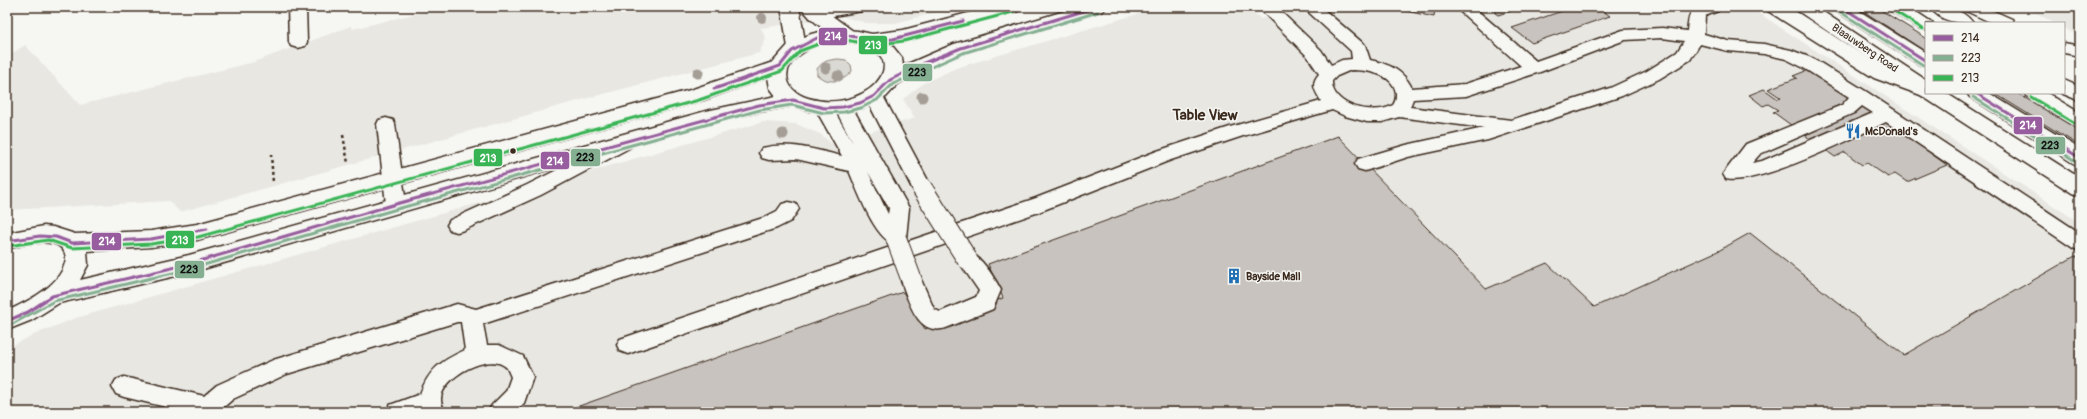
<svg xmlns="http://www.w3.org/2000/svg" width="2087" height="419" font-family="Pangolin,sans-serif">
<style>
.built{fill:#e8e7e2}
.green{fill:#dad9d3;stroke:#8a8278}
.building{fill:#c8c3be;stroke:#3b2a1e}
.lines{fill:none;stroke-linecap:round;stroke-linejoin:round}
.service-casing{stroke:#3b2a1e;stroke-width:3}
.minor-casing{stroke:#3b2a1e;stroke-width:3}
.tertiary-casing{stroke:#3b2a1e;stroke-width:3}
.primary-casing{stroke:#3b2a1e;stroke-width:3}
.path{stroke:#3b2a1e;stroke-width:2.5;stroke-dasharray:3 3;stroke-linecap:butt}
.service{fill:#f6f6f2;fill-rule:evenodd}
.minor{fill:#f6f6f2;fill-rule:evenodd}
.tertiary{fill:#f6f6f2;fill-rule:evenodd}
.primary{fill:#f6f6f2;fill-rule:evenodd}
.service-bridge-casing{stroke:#3b2a1e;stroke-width:22;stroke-linecap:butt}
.service-bridge{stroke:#f6f6f2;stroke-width:20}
.bus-1-casing{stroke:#f6f6f2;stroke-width:6}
.bus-2-casing{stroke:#f6f6f2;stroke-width:6}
.bus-3-casing{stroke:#f6f6f2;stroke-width:6}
.bus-1{stroke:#975d9e;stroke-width:3}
.bus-2{stroke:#84af91;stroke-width:3}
.bus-3{stroke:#38b454;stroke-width:3}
.tree{fill:#a59e96}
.bus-dot{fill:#3b2a1e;stroke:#f6f6f2;stroke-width:1.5}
.labels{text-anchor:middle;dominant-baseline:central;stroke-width:3;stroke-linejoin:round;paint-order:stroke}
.street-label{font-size:11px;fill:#3b2a1e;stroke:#f6f6f2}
.poi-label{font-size:11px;font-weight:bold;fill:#3b2a1e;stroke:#f6f6f2;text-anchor:start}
.district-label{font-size:15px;font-weight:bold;fill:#3b2a1e;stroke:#f6f6f2}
.line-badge{stroke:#f6f6f2;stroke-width:1.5}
.badge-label{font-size:11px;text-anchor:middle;font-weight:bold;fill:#fff}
.pale-badge-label{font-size:11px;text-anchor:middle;font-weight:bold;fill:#111}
</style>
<rect width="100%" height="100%" fill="#f6f6f2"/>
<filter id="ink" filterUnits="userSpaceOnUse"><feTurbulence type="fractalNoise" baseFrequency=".025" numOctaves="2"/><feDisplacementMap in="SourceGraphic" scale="8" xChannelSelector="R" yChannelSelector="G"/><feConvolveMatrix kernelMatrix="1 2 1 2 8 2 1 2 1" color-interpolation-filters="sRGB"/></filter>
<g filter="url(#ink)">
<path class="built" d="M443,7H957L895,23H867L840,16L761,28L766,39L759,53L577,101L180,212L169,201L7,210V57L25,45L80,105L254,62L351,26L353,29Z
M1161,7H1249L1261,19L1298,7H1749L2080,223V412H7V348L38,333L76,318L763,122L796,124L820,134L832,144L915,118L903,99L924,83L956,68Z
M2026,7H2080V37L2064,28V23H2054Z"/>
<path class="green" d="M838,59L846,60L851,65L852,71C843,83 828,84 817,75V69C823,61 828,60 838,59Z"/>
<path class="building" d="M1398,7H1435L1434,17L1397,9Z
M1495,7H1525L1498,15L1495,13Z
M1574,7H1598L1610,16L1532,43L1512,28Z
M1857,7H1876L1926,38V52Z
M1813,68L1935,149L1929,152L1947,165L1907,182L1895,174L1888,177L1867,163L1862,165L1845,152L1835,157L1773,112L1778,110L1768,104L1763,106L1749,95L1764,89L1778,99L1781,98L1768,89L1797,78L1793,76Z
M1994,93H2017L2080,131V146Z
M1338,136L1486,289L1547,263L1594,307L1720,250L1750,233L1904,355L2075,256L2080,259V412H562L903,292L925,329L1003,298L988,264Z"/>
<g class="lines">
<defs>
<path id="service" d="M827,7H864L862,11L816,19L810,18L808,14L810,10Z
M1258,7H1276L1321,50L1331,65L1342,60L1352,59L1351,51L1303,7H1321L1365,45L1370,60C1389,64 1403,70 1412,88L1465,84L1521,66L1455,7H1473L1536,61L1623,30L1662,28L1687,31C1690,2 1694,7 1720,7L1718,11L1705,16L1704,34L1728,41L1764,44L1791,50L1814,59L1867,92L2080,233V251L2073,248L1886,122C1856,137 1756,187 1726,179L1723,174L1746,144L1842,105L1849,97L1802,67L1786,59L1764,54L1728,51L1700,44L1690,60L1659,79L1622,96L1488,140L1408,157L1365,171L1358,169L1355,164L1358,159L1406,145L1484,128L1399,117L1382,122H1367L1345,116L1332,110L1243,136L1171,160L1036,213L636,351L628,354L620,351L617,345L620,339L896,245C874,239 858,191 849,171L796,159L769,160L762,158L759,153L762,148C789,141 816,150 842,156L815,108L818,104L824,102L830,104L853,143L834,107L837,103L843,101L849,103L852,107L909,208L906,238L903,243L1036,198L1157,151L1230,127L1321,101C1315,91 1310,84 1319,74L1308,57ZM1662,38L1684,41L1677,52L1647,71L1610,88L1511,120L1410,107L1413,99L1466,96L1540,72L1625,40ZM1351,70C1366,70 1393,73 1396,93C1396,97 1396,101 1393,105C1375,116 1331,107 1332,81L1337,76ZM1862,106L1873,113L1762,161L1752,163L1760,154L1854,113ZM868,172L889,208L888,214Z
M1766,7H1787L1792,9L1886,70L1926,85V93H1934L1926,97L1874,78L1768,11Z
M1834,7H1853L1926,53V66L1920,65L1836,11Z
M1889,7H1909L1933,23H1926V30L1920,29L1891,11Z
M1964,7H1985L2012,19L2014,23H1992L1966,11Z
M2064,43L2080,46V56L2064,53Z
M874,90L880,92L883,96L932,188L929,193L922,195L915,193L912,188L865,96L868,92Z
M1967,93H1989L2080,149V165L2073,163L1970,97Z
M2025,93H2047L2080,113V127L2073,125L2028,97Z
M386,118L393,120L395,124L406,204L403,209L396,211L389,209L386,204L377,124L379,120Z
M624,136L631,137L633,142L631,147L541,195L464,230L457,232L450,230L447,225L450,220L527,185Z
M789,202L796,204L799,209L791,221L777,228L483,324L487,345H499L523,356L533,377L524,403L515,412H488L492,405L506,391L511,377C510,375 508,370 507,368C490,350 440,378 441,400C441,404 444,409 445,412H386L390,405L420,394C429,369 441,361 465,350L461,322H457L287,374L233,399L218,412H187L124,397L116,394L112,387L116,380L124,377L204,396L217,385L273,360L457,304L476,309L763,218L777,211L782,204Z
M967,251C981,256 994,277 1001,290L993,309L946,328C917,337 909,301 901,281L905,275L912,273L919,275L934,309L940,312L976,297L979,291L957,259L960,253Z"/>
<path id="minor" d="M288,7H306L307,42L305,46L298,48L291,46L289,42Z
M781,7H799L806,47L804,51L797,53L790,51L788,47Z
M801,7H820L853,31L855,35L853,39C837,43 810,20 801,7Z"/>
<path id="tertiary" d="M991,7H1021L1018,11L890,43L902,58L903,66L954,44L1078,7H1106L1103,11L968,52L931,67L898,84L886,97L862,109L833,114L809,111L793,106L759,112L708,124L189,273L59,303L32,320L7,330V311C29,301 64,284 66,257C62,233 22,245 7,249V233L44,226L53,227L75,234L151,231L197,224L690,90L773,62L789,44L811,34L833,29L858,31L872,34L903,30ZM833,41C927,42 874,118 808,98C783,90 780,68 802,53C811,46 822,43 833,41ZM768,77L770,88L776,96L706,111L189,255L80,280L88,265L87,251L151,247L197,240L704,100Z"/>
<path id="primary" d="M1795,7H1816L1926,80V93H1946L2080,178V196L2072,193L1925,98L1798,11Z
M1930,7C1946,7 1963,8 1973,23C1957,23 1940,22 1930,7Z
M2064,80L2080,87V101L2061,93H2064Z"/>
</defs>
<use href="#service" class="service-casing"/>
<use href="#minor" class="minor-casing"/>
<use href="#tertiary" class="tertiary-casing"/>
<use href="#primary" class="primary-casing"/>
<path class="path" d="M343,135L348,163
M271,154L273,183"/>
<use href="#service" class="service"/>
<use href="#minor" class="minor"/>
<use href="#tertiary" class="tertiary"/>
<use href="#primary" class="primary"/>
<defs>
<path id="service-bridge" d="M922,188L967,259
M896,238L912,281"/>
</defs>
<use href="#service-bridge" class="service-bridge-casing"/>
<use href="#service-bridge" class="service-bridge"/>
<defs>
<path id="bus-1" d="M1842,7L1926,61
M714,89L780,66L792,51L817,38L846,35L870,40L893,39L963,21
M1976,93L2080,158
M7,241L40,236L56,237L72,243L151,239L207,229
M7,321L28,312L52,296L189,264L396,204L759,105L793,100L824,108L843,107L860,103L874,96L890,80L924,63L961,48L1097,7"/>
<path id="bus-2" d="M1839,11L1923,65
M1973,97L2077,162
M9,326L54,301L190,269L397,209L760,110L792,105L824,113L844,112L861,108L877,100L893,84L963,53L1098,12"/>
<path id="bus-3" d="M1894,11L1923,29
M2031,97L2077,125
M8,246L48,240L72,248L151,244L198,237L699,100L782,71L800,51L821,43L846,40L873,45L904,41L1013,12"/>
</defs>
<use href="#bus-1" class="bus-1-casing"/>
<use href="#bus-2" class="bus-2-casing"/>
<use href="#bus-3" class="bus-3-casing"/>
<use href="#bus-1" class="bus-1"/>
<use href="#bus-2" class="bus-2"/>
<use href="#bus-3" class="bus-3"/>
</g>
<g class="tree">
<circle cx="762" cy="18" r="5"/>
<circle cx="826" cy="68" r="5.5"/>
<circle cx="698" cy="73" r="5.5"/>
<circle cx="838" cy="76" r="5.5"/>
<circle cx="922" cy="97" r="5.5"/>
<circle cx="783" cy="134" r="5.5"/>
</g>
</g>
<defs>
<symbol id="restaurant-bare" viewBox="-9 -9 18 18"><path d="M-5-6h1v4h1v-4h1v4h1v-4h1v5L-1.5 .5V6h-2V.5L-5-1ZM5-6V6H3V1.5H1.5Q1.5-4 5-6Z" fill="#1f6fb2" stroke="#f6f6f2" stroke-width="2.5" paint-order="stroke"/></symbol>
<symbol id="building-bare" viewBox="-9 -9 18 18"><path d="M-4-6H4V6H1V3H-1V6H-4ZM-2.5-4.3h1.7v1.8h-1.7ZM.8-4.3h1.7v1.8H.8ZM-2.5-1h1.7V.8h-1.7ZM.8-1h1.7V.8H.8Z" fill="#1f6fb2" stroke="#f6f6f2" stroke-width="2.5" paint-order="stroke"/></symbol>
</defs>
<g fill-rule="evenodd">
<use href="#restaurant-bare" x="1842" y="120" width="22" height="22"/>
<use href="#building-bare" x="1223" y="265" width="22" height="22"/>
</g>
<circle class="bus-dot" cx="513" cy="151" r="3.5"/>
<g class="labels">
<g class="street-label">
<text transform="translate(1865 48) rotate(34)">Blaauwberg Road</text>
</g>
<g class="poi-label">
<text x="1865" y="131">McDonald's</text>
<text x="1246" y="276">Bayside Mall</text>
</g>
<g class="district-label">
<text x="1205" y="115">Table View</text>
</g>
</g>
<g class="line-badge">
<rect x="818" y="27" width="30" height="19" rx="4" fill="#975d9e"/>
<rect x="858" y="35" width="30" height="20" rx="4" fill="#38b454"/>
<rect x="902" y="63" width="31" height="19" rx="4" fill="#84af91"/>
<rect x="2013" y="116" width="30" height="19" rx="4" fill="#975d9e"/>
<rect x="2035" y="136" width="31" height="19" rx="4" fill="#84af91"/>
<rect x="570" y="148" width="31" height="19" rx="4" fill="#84af91"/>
<rect x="473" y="148" width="30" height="19" rx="4" fill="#38b454"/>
<rect x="540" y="151" width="30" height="19" rx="4" fill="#975d9e"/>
<rect x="165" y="230" width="30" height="19" rx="4" fill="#38b454"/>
<rect x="91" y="232" width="31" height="19" rx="4" fill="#975d9e"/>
<rect x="174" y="260" width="31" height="19" rx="4" fill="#84af91"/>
</g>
<g class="badge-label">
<text x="833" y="40">214</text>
<text x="873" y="49">213</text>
<text x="2028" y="129">214</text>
<text x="488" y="162">213</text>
<text x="555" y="165">214</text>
<text x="180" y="244">213</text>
<text x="107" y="245">214</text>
</g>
<g class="pale-badge-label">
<text x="917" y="76">223</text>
<text x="2050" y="149">223</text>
<text x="585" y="161">223</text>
<text x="189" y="273">223</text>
</g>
<rect width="2087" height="419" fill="none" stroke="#f6f6f2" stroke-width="24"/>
<rect x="12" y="12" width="2063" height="395" fill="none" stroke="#3b2a1e" stroke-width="1.5" filter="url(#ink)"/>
<rect x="1925" y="22" width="140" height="72" fill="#f6f6f2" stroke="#aba49d"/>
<rect x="1933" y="35" width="20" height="6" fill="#975d9e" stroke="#aba49d"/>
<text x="1961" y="42" font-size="12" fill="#3b2a1e">214</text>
<rect x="1933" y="55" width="20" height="6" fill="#84af91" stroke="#aba49d"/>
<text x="1961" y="62" font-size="12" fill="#3b2a1e">223</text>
<rect x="1933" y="75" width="20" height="6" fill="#38b454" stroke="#aba49d"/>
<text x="1961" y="82" font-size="12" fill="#3b2a1e">213</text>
</svg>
